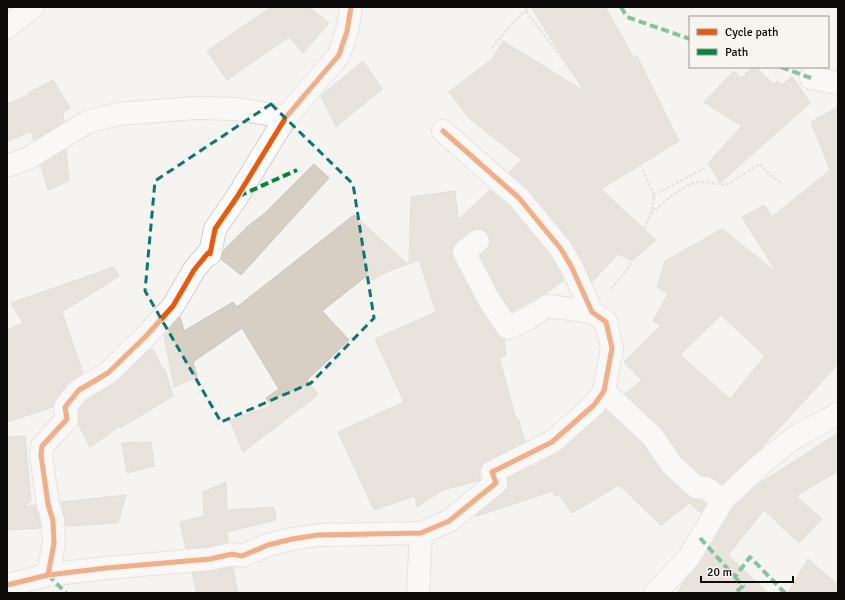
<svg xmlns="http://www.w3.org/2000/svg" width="845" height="600" font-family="Signika,sans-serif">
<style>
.building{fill:#d7cfc4;stroke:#c5c4c1;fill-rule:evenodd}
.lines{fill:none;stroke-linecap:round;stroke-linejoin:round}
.minor-casing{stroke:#d0cecc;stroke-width:24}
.path{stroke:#d0cfce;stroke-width:2.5;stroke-dasharray:3 2;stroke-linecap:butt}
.minor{stroke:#fefdfd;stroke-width:22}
.quiet{stroke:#00873e;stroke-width:4;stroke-dasharray:8 4;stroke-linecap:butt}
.cycleway-casing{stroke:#f8f4ef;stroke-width:8}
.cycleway{stroke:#e8590c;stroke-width:5}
.marked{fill:none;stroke:#0f766e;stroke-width:3;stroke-dasharray:8 5;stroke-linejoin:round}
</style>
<rect width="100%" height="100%" fill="#f6f4f1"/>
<path class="building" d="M271,7H308L329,23L303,53L289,37L227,80L207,51Z
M531,7H605L634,58L637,56L679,141L601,189L656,240L632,261L618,254L592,282L583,262L571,241L529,190L509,172L522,160L470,119L449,92L493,58L503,41L584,91Z
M363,61L382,89L336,127L321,96Z
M753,67H755L774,84L777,81L782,85L792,76L810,103L720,183L708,163L742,126L704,102L734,71L741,78Z
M53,80L70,108L63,112L64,122L34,140L31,131L7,142V104L29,95L28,93Z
M838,107V364L760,449L722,484L713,478L701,475L682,457L662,428L625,394L642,380L624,362L661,325L653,321L668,294L657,287L665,261L722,229L777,273L742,217L764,205L772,217L830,170L811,122ZM721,315L765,356L730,399L680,355Z
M66,149L69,181L48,190L41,165Z
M314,164L329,178L241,275L221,259L224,250L247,227L265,213Z
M490,190L510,207L551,256L564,280L545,294L541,295L512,312L500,294L480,255L486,251L490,245V239L488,233L482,229H476L470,231L456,242L453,247L452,253L453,258L478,306L498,335L504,339L506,356L499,357L516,419L518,418L525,442L486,461L482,464L480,471V480L443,490L417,507L415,496L374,510L338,432L404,402L375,339L436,312L419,260L409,264L411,197L455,191L458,220Z
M354,215L408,264L389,271L372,280L369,274L322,311L349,340L307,380L314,389V392L316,391L318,395L243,452L230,420L271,406L266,398L279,389L242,328L193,362L197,377L174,387L164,335L180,317L184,331L233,302L237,307Z
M114,267L119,276L62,312L83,373L69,382L55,399L53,407L7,422V330L23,323L11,303Z
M153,349L163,370L165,369L173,396L120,428V425L105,437L90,447L78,424L79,417L78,411L87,400L117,382L147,352Z
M606,410L643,445L664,474L688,496L694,499L701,500L706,504L701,513L689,503L661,525L619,485L572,513L559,494L555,496L553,491L477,516L476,515L504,492L508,486V478L532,466V468L540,462L560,452Z
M838,433V471L796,496L822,519L799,543L764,510L728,555L768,593H677L686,579L699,565L733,508L760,483Z
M25,436L31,501L24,507L36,505L41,528L7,530V437Z
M151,442L154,466L127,473L122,443Z
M226,482L227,510L274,507L276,520L227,532L228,542L208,547L186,548L180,522L204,516L203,492Z
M126,495L118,523L66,526L65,518L61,502Z
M808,559L838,585V593H788Z
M233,567L238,593H197L192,573L211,571Z"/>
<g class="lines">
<defs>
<path id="minor" d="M7,27L33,7
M811,78L838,83
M7,166L29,158L87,122L118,114L195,108L236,109L286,117
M478,241L464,252L489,300L508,328L527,319L548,306L592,312
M604,391L653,437L672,465L696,487L706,488L723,500
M48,575L54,543L53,521L48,504L41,455L42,446L67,419L65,407L79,390L108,373L146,336L173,306L194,270L208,253L210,254L215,229L237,197L286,117L339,55L347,31L351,7
M7,585L48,575L106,568L210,559L232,554L242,556L268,545L292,539L318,535L421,533L449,521L496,483L492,472L552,442L594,405L604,391L612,348L606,322L592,312L572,268L561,249L519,198L443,131
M418,593L421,533
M655,593L688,559L723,500L760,465L795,437L838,414"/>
</defs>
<use href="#minor" class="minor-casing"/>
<path class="path" d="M526,11L605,116
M492,48L508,28L529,7
M654,195L705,168
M651,213C667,201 679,185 700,182C710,181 718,186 728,184L760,164L770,175L783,184
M611,289L629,267L652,210L654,195L641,167"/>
<use href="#minor" class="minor"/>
<path class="quiet" d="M621,7L627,17L690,39
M781,67L811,78
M239,196L297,170
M700,538L735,577L750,557L785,593
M48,575L66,593
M735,577L743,586L735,593"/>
<defs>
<path id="cycleway" d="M48,575L54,543L53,521L48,504L41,455L42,446L67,419L65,407L79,390L108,373L146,336L173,306L194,270L208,253L210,254L215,229L237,197L286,117L339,55L347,31L351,7
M7,585L48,575L106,568L210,559L232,554L242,556L268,545L292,539L318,535L421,533L449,521L496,483L492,472L552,442L594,405L604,391L612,348L606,322L592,312L572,268L561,249L519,198L443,131"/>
</defs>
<use href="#cycleway" class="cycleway-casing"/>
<use href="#cycleway" class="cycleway"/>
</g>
<path d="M0 0H845V600H0ZM271,104L353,184L374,318L311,383L221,422L145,291L155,181Z" fill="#f6f4f1" fill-opacity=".55" fill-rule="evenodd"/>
<path class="marked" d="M271,104L353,184L374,318L311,383L221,422L145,291L155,181Z"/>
<rect width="845" height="600" fill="none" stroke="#0d0b0a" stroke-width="16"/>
<rect x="689" y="16" width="140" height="52" fill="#f8f4ef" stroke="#9a9793"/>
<rect x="697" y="29" width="20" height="6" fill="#e8590c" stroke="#9a9793"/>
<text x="725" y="36" font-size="12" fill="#0d0b0a">Cycle path</text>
<rect x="697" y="49" width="20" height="6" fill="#00873e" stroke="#9a9793"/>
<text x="725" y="56" font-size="12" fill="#0d0b0a">Path</text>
<path d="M701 576v6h92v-6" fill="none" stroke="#0d0b0a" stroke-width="2"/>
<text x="707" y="576" font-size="12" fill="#0d0b0a" stroke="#f8f4ef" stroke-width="3" paint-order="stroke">20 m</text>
</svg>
